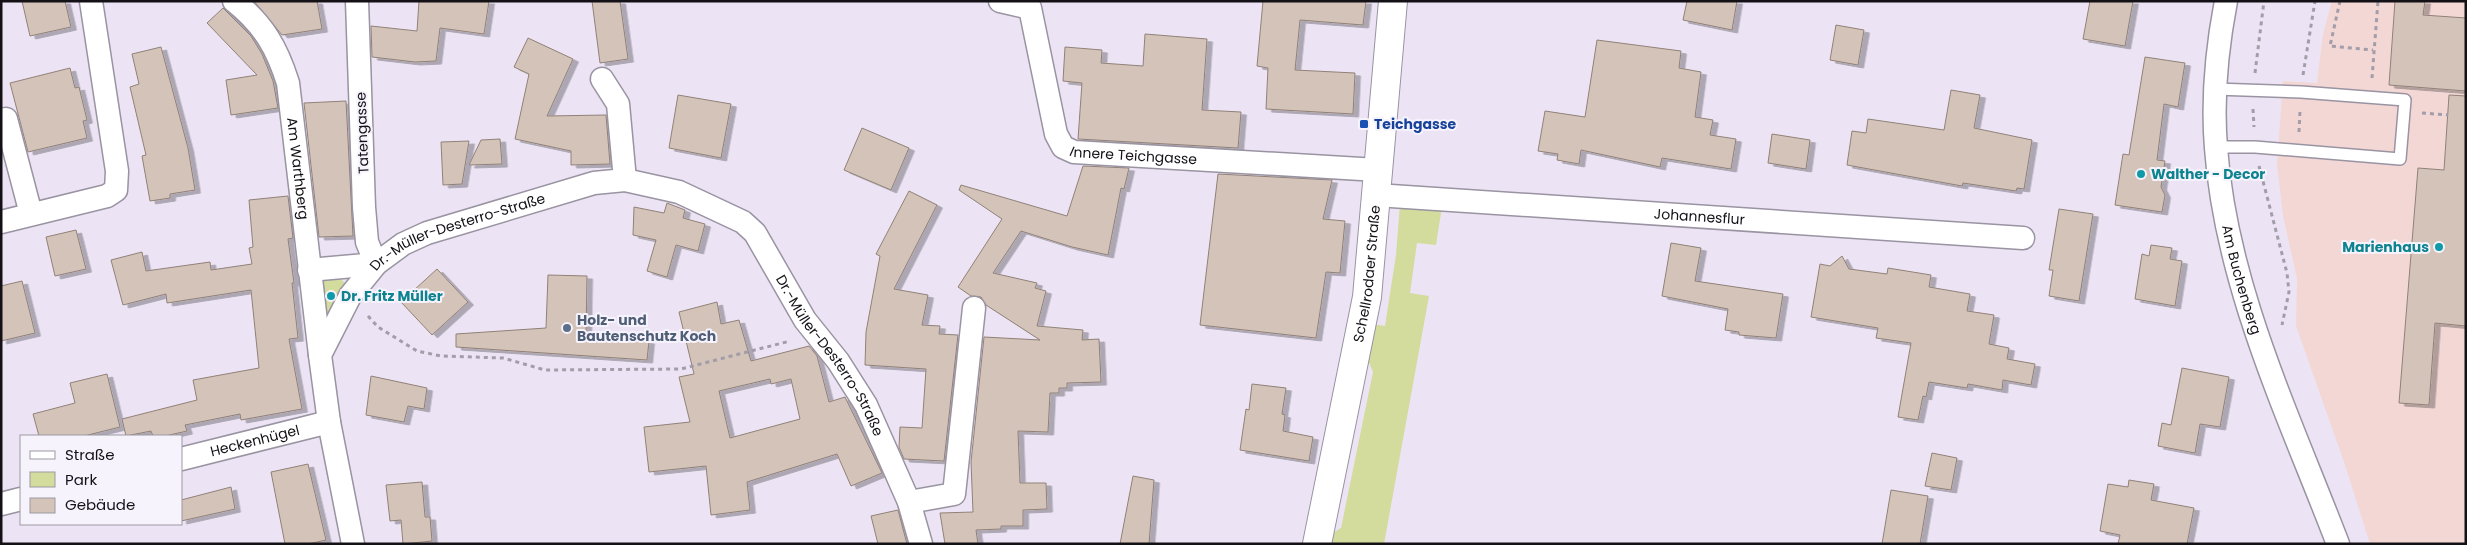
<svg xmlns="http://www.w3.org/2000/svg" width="2467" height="545" font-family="Poppins,sans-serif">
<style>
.medical{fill:#f2d7d5}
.green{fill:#d3dc9c}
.building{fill:#d4c3b9;stroke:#908178;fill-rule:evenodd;filter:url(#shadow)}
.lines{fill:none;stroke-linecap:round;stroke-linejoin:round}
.lane-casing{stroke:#9993a2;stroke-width:14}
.street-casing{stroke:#9993a2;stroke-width:25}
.secondary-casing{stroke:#9993a2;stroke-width:30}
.path{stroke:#a39da9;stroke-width:3;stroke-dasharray:4 4;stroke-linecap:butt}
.lane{stroke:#fff;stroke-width:11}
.street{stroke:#fff;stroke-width:22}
.secondary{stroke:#fff;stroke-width:28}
.transit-dot{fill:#1a4fb4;stroke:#f7f3fd;stroke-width:2}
.culture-dot{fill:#0f9aa8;stroke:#f7f3fd;stroke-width:2}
.service-dot{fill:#5c6f8a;stroke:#f7f3fd;stroke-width:2}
.labels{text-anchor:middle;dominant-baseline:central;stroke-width:4;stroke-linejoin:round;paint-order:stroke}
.transit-label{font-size:14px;font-weight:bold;fill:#164399;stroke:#f7f3fd;text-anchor:start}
.street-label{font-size:14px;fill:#141116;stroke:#f7f3fd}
.culture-label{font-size:14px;font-weight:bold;fill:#0d838f;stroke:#f7f3fd;text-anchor:start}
.service-label{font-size:14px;font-weight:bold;fill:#4e5e75;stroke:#f7f3fd;text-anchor:start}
</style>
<defs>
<filter id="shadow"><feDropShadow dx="5.5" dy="3" stdDeviation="0" flood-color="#0004"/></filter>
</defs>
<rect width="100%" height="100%" fill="#ece4f4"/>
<path class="medical" d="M2332,1H2466V544H2370L2344,462L2296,326L2297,279L2283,216L2277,165L2283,81L2317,83L2323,34Z"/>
<path class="green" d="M1400,204L1442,207L1436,245L1417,243L1410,293L1429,296L1384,544H1329L1331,534L1341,528L1373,372L1367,357L1372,324L1385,326L1396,255Z
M337,276L345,283L346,288L325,320L322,279Z"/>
<path class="building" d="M22,1H65L71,27L30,36Z
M254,1H317L322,29L282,35Z
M419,1H489L484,34L440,28L436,61L415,62L372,57L371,26L417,31Z
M592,1H620L628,59L600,63Z
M1263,1H1366L1363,25L1300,20L1295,70L1355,73L1353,114L1266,109L1268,68L1257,66Z
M1687,1H1737L1732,30L1683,20Z
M2090,1H2133L2125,46L2083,39Z
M2395,1H2425L2423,15L2466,18V91L2389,85Z
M223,8L251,36L262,54L273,81L278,108L231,115L226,80L257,75L207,23Z
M1836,25L1864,30L1858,65L1830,60Z
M1145,34L1207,39L1202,110L1241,112L1238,148L1078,139L1082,83L1063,81L1065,47L1102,50L1101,63L1143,66Z
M528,38L573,59L547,116L606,115L610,164L571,165V151L515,139L529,74L514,67Z
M1597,40L1681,51L1679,68L1701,72L1695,117L1713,120L1710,135L1736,139L1731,169L1662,158L1660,167L1581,150L1579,164L1557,160L1558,154L1538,151L1545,111L1585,117Z
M161,47L188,148L195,190L170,194V198L150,201L142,156L146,155L130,87L139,84L132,54Z
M2145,57L2185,63L2178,107L2164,104L2157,160L2165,161L2161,187L2165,195L2162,212L2115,205L2123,154L2129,155Z
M70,68L75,88L79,87L87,120L83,121L87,138L28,152L10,83Z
M1951,90L1980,95L1974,128L2032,140L2024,189L2017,188L2016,191L1963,183L1962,186L1847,165L1852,131L1866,133L1868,119L1944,130Z
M678,95L731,104L721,158L669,148Z
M2449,95L2466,96V326L2435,323L2429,405L2399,403L2418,168L2444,170Z
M346,101L353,236L319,237L304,103Z
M862,128L909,148L891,190L844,170Z
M1772,134L1810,140L1806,169L1768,163Z
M500,139L502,164L469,165L481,140Z
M469,141L462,184L443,185L441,142Z
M1083,166L1129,168L1124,189L1121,188L1108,255L1072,247L1021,231L993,273L1037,283L1035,288L1046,291L1037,326L1083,330L1082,340L1099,339L1101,382L1067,383V388H1059V393H1050L1048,432L1018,431L1020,483H1046L1047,509L1023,510V526H1001V529L976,530L978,544H945L940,513L973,512L971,462L984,337L1040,340L986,305L981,297L971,296L958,287L1002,219L959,190L961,185L1067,216Z
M1218,174L1332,180L1323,219L1345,221L1340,273L1326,272L1316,338L1200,325Z
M909,191L937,205L894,289L928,295L922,325L940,326L939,334L958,335L944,461L904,459L899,447L900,427L922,428L926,369L865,365L866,332L880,256L876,254Z
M288,196L293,238L288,239L294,283H292L298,338L289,339L302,409L241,420L240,414L185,425L187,431L165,436H153L151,431L126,436L122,419L197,400L193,380L259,368L251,290L167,303L166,294L123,305L111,260L142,252L146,271L210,262L211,270L252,264L249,248L253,247L249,200Z
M667,203L685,210L683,218L705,224L698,251L676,245L667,277L647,271L656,240L633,235L634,207L664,213Z
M2059,209L2093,214L2079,301L2049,296L2053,270H2049Z
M76,230L86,269L55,276L46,237Z
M1671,243L1701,248L1695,281L1783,294L1776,338L1739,335V332L1725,330L1728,309L1662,296Z
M2151,245L2172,248L2170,259L2182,261L2175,306L2135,299L2142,254L2149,256Z
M1842,256L1849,269L1887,274L1888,268L1931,275L1929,287L1970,294L1967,311L1994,315L1989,344L2009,348L2007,359L2035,364L2031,385L2003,380L2002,390L1968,384L1967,388L1929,382L1926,397L1923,396L1918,420L1898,417L1911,343L1876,338L1878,328L1811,317L1820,264L1830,266Z
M437,269L468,302L432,335L401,302Z
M548,275L587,276L586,336L649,341L647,360L456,347V334L546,328Z
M22,281L35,333L1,341V286Z
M717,302L721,324L739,320L751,361L809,346L817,356L829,402L845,397L882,473L851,486L837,454L747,482L750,510L711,515L706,466L649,472L644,427L690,422L679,377L694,374L679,312ZM770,379L771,384L791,379L800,419L730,438L719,391Z
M2182,368L2229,377L2220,427L2200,424L2195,453L2158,446L2162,423L2171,425Z
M107,374L120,427L84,436H39L33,414L75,403L70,383Z
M371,376L427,388L424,409L408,406L404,422L366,415Z
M1252,384L1286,388L1282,414L1285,415L1283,431L1313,437L1309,461L1240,450L1246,409L1249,410Z
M1932,453L1957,458L1951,490L1925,486Z
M308,464L326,540L308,544H285L271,472Z
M1133,476L1154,480L1149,544H1120Z
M2129,480L2154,484L2151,500L2194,508L2187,544H2118L2120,535L2100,531L2108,484L2128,487Z
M422,482L425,517H430L432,541L403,544L401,520L390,521L386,485Z
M231,487L235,509L181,521V500Z
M1891,490L1928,496L1920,544H1882Z
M898,510L907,544H878L871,516Z"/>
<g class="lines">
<defs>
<path id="lane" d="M2215,89L2301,92L2405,100L2400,159L2255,147H2216"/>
<g id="street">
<path id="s1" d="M234,1C264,25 277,48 288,83L320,355"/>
<path id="s2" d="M1000,1L1030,8L1056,134L1063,147L1074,152L1378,170"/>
<path id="s3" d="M2226,1C2217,48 2212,100 2216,148C2226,286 2289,416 2338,544"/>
<path d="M602,79L618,104L625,180"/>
<path d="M6,119L31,214"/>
<path id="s4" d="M1376,195L2023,238"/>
<path d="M1,222L107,196L116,190L117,171L91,1"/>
<path d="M309,270L376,264L367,242L364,207L357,1"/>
<path id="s5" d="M181,459L329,422"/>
<path d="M909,502L954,494L974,308"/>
<path d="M1,504L21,499"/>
<path id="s6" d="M353,544L329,422L320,355L350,296L376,264L403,244L427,233L594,183L625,180L679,192L743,222L755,233L805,320L838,361L866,405L909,502L921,544"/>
</g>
<g id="secondary">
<path id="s7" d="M1317,544L1367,297L1393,1"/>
</g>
</defs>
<use href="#lane" class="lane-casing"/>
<use href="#street" class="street-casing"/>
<use href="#secondary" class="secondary-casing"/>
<path class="path" d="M2340,1L2330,46L2373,50
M2255,73L2264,1
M2303,75L2315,1
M2372,78L2378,1
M2253,109L2254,127
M2422,113L2448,115
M2299,132L2300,111
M2259,166L2287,273L2289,292L2282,325
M368,316L378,327L417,351L441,356L503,358L545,370L681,369L790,341"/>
<use href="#lane" class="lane"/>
<use href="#street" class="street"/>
<use href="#secondary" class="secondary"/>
</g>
<rect class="transit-dot" x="1359" y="119" width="10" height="10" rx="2.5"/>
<g class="culture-dot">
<circle cx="2141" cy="174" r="5"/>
<circle cx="2439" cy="247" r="5"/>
<circle cx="331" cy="296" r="5"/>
</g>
<circle class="service-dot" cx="567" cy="328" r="5"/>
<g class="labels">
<g class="transit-label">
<text x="1374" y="124">Teichgasse</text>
</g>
<g class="street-label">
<text transform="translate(362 133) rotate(-92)">Tatengasse</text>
<text stroke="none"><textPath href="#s2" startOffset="246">Innere Teichgasse</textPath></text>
<text stroke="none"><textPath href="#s1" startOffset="186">Am Warthberg</textPath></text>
<text stroke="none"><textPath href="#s4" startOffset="324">Johannesflur</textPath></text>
<text stroke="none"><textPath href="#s6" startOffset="388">Dr.-Müller-Desterro-Straße</textPath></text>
<text stroke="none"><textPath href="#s7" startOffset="275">Schellrodaer Straße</textPath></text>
<text stroke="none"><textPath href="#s3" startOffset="282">Am Buchenberg</textPath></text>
<text stroke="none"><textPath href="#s6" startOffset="851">Dr.-Müller-Desterro-Straße</textPath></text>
<text stroke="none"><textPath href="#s5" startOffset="76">Heckenhügel</textPath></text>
</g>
<g class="culture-label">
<text x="2151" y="174">Walther - Decor</text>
<text x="2429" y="247" text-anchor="end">Marienhaus</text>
<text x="341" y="296">Dr. Fritz Müller</text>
</g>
<g class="service-label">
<text x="577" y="320">Holz- und<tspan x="577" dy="16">Bautenschutz Koch</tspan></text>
</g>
</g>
<rect width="2467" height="545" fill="none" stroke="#141116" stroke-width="5"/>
<rect x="20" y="435" width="162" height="90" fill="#f7f3fd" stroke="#9c99a1"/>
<rect x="30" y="451" width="25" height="8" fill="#ffffff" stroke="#9c99a1"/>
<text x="65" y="460" font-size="15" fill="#141116">Straße</text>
<rect x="30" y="472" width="25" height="15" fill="#d3dc9c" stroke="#9c99a1"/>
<text x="65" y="485" font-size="15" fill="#141116">Park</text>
<rect x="30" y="498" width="25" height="15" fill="#d4c3b9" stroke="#9c99a1"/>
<text x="65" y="510" font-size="15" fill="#141116">Gebäude</text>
</svg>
